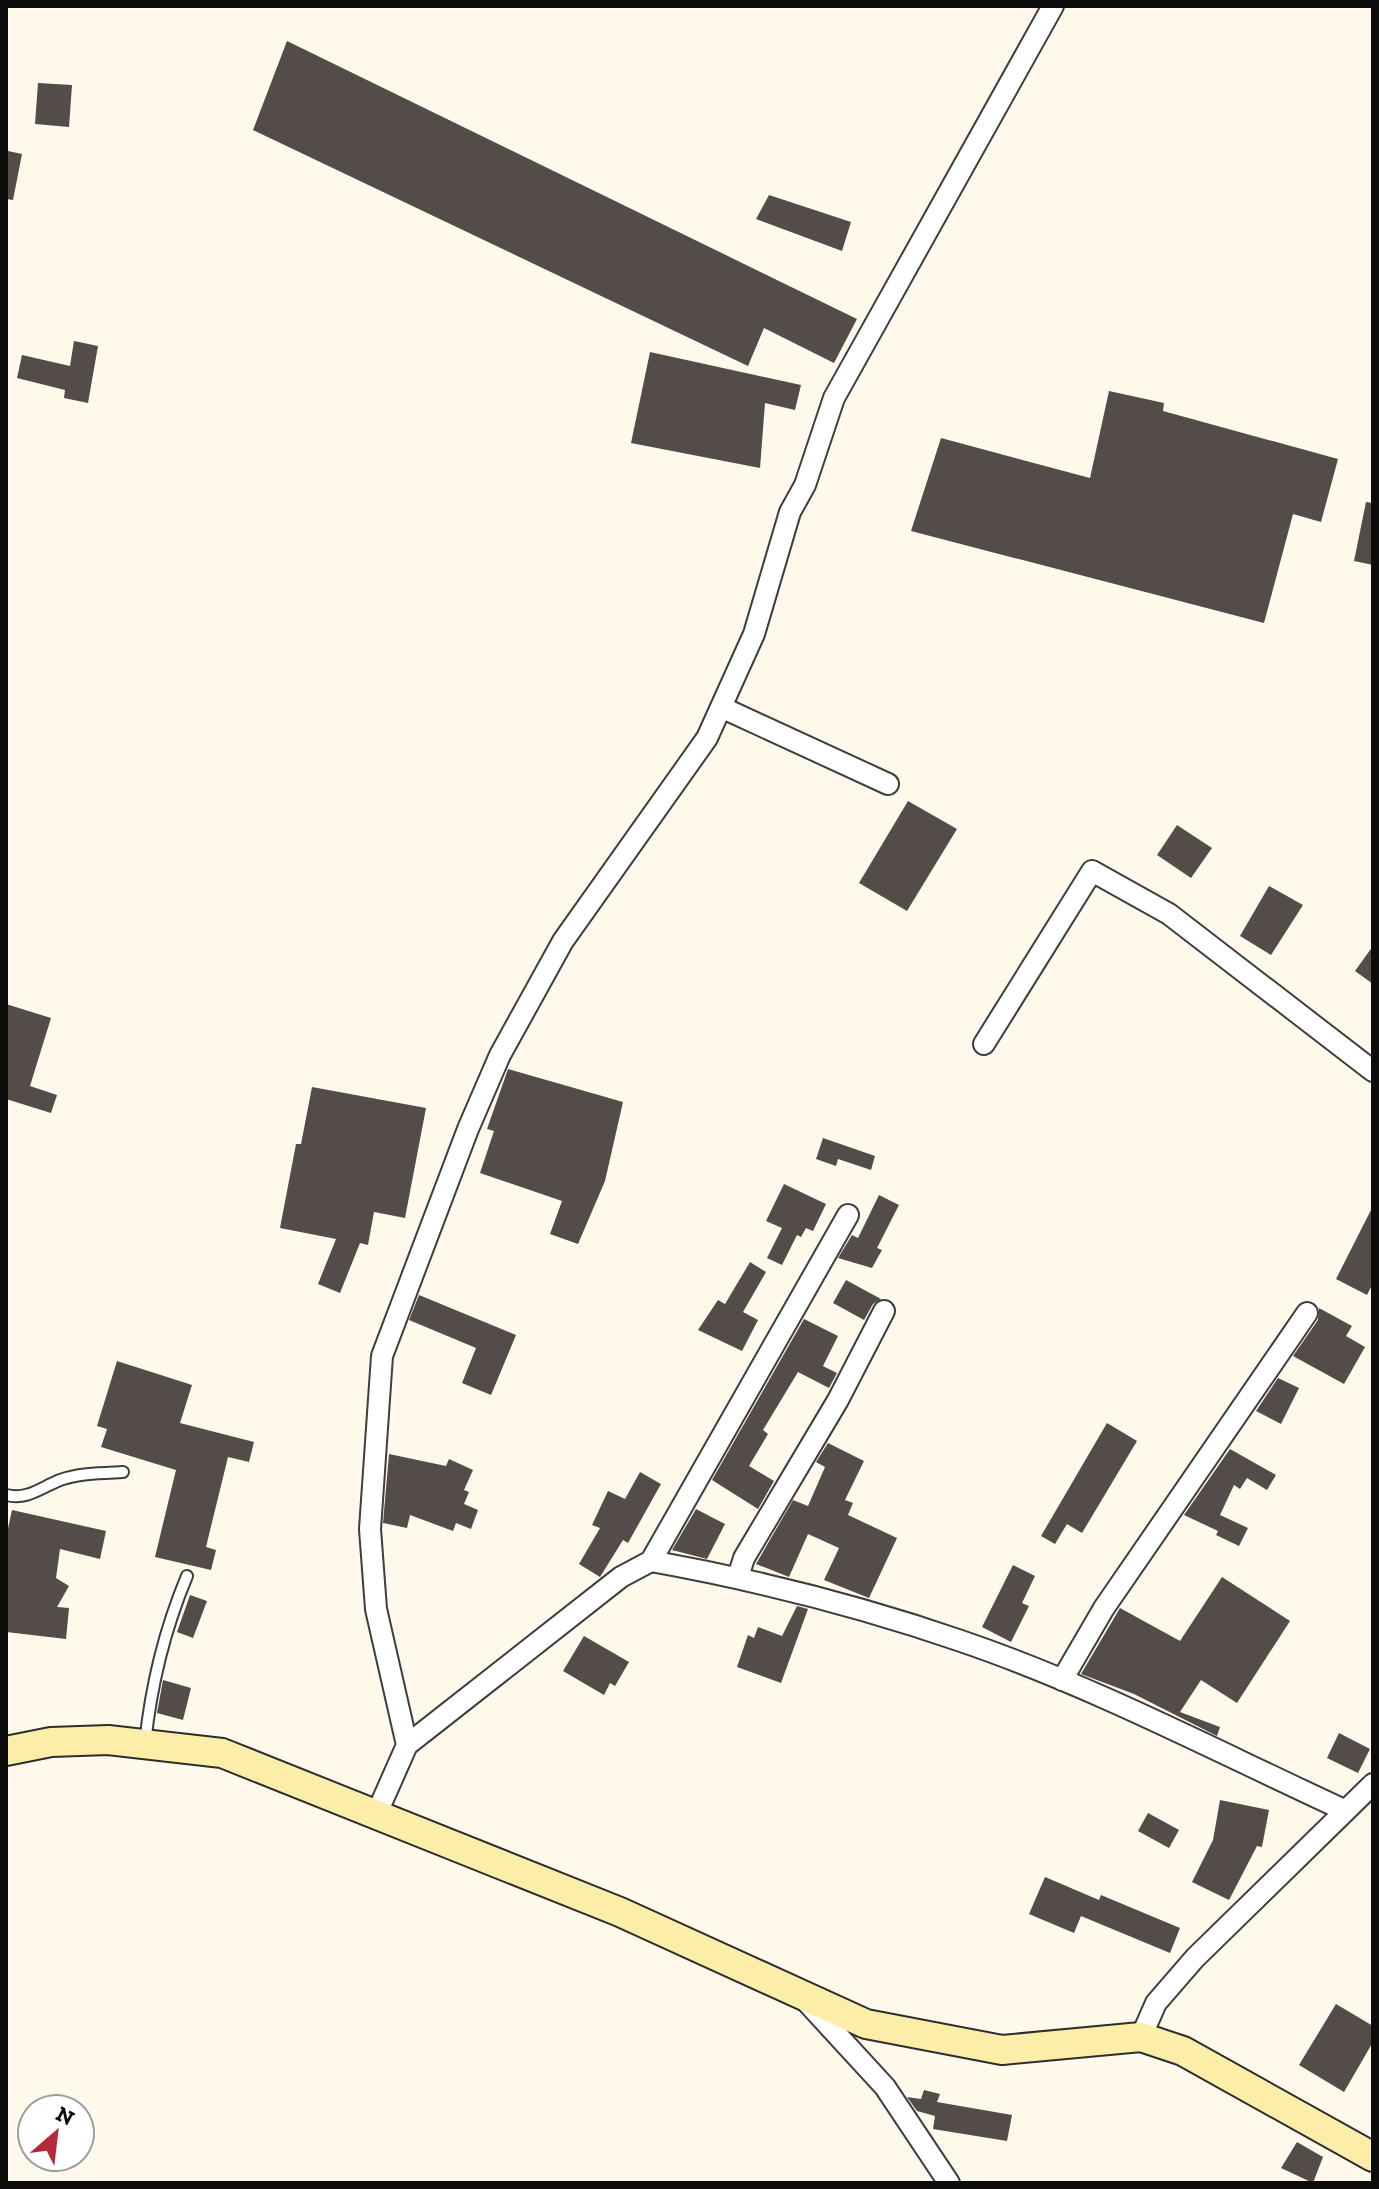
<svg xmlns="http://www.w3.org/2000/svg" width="1379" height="2189" font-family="'Zilla Slab',serif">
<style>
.building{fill:#544c48}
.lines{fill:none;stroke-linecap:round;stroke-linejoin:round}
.lane-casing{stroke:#3e3e3e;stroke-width:14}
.street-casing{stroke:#3e3e3e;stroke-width:24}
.secondary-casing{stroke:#2d2d2d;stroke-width:32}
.lane{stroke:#fff;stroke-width:10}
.street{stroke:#fff;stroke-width:20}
.secondary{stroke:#fceea8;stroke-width:28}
</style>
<rect width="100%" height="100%" fill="#fef9ea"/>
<path class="building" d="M287,41L857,319L834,363L764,328L748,366L253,130Z
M38,83L72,85L69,127L35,124Z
M8,151L22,154L13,200L6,199Z
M769,195L851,222L842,251L756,219Z
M74,341L98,346L88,403L64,398L65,390L17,378L22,355L70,366Z
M650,352L801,385L795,410L765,403L760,468L631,443Z
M1109,391L1164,403L1163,411L1338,459L1321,522L1293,514L1264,623L911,531L941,438L1090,478Z
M1366,502L1373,503V565L1354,561Z
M908,801L957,829L907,911L859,883Z
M1177,825L1212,848L1191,878L1157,855Z
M1269,886L1303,905L1271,955L1240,936Z
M1373,946V984L1355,971Z
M6,1004L51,1018L30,1086L57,1095L51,1113L6,1099Z
M508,1069L623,1102L605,1181L578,1244L550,1234L562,1201L480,1173L494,1131L487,1129Z
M312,1087L426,1108L405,1218L374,1212L368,1245L360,1243L340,1293L318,1284L336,1239L280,1228L296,1144H301Z
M823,1138L875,1156L871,1170L838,1159L836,1166L816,1159Z
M784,1184L826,1204L813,1231L806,1228L801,1237L797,1235L782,1265L767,1258L782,1228L766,1221Z
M879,1195L899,1205L877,1248L882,1250L872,1268L838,1258L852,1235L858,1238Z
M1373,1206V1283L1367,1295L1336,1279Z
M750,1262L766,1272L743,1312L758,1320L742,1351L698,1330L718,1300L725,1304Z
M846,1280L881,1299L873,1304L864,1320L833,1303Z
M419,1295L516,1335L491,1395L462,1383L476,1348L409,1320Z
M1319,1308L1352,1326L1346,1336L1365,1347L1344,1384L1293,1356L1318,1320Z
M804,1319L838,1336L823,1366L837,1373L829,1388L798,1372L763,1430L768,1434L749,1466L774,1481L758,1509L712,1480Z
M117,1361L192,1385L180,1423L254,1442L249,1462L228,1457L206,1547L216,1550L211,1570L155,1557L176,1470L101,1447L107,1429L97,1426Z
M1278,1378L1299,1388L1281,1424L1256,1411Z
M1107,1423L1137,1441L1082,1533L1067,1524L1055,1544L1041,1536Z
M828,1443L864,1461L845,1500L853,1503L848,1515L897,1538L869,1598L824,1580L839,1548L808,1534L789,1577L756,1564L793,1500L808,1506L825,1467L816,1462Z
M1230,1449L1276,1475L1267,1490L1247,1478L1240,1489L1234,1485L1220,1515L1248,1528L1239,1546L1216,1535L1218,1531L1184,1515Z
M389,1454L446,1466L449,1459L473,1470L464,1490L469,1492L464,1504L478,1510L471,1529L456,1523L453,1531L410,1515L407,1528L383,1523Z
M640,1472L661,1484L628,1543L623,1540L600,1577L579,1564L600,1528L592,1525L608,1491L625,1499Z
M696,1509L725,1524L707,1559L672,1550Z
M12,1510L106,1531L100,1559L60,1549L56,1578L69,1586L57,1607L69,1608L66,1639L6,1632V1538Z
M1013,1565L1035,1576L1022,1603L1029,1606L1011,1642L982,1627Z
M1222,1577L1290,1621L1237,1703L1201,1680L1180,1712L1220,1727L1217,1736L1134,1694L1081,1674L1120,1608L1180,1641Z
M190,1595L207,1601L193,1638L177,1632Z
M797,1606L808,1609L781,1683L737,1667L748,1635L754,1638L758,1627L782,1636Z
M584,1636L629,1662L615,1686L610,1683L604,1695L563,1671Z
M163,1680L191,1688L183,1720L157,1713Z
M1339,1733L1370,1749L1358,1773L1327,1758Z
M1220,1800L1269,1810L1262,1847L1257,1846L1229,1900L1192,1882L1213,1840Z
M1148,1813L1179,1830L1169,1848L1138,1831Z
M1045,1877L1099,1900L1101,1895L1180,1928L1170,1953L1081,1916L1074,1933L1029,1914Z
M1336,2004L1373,2026V2042L1344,2092L1299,2065Z
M924,2090L940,2094L937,2102L1012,2115L1007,2141L933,2129L935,2116L917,2111L907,2097L921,2099Z
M1297,2142L1323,2157L1313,2183L1281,2168Z"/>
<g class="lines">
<defs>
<path id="lane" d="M6,1495C28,1500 40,1488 60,1480C79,1473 103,1473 123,1472
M145,1744C151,1685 164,1631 187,1576"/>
<path id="street" d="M723,708L888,784
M984,1044L1092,871L1169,914L1373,1071
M651,1561C756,1580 860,1606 961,1641C1093,1686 1218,1752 1344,1810
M738,1577L744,1558L838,1400L884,1311
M1062,1680L1104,1608L1307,1313
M407,1745L621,1577L651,1561L848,1215
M376,1815L407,1745L376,1609L370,1529L382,1356L468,1129L500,1055L563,941L707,738L754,634L790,512L805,485L834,398L1053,6
M806,2001L885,2087L949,2183
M1141,2037L1156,2003L1195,1958L1373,1784"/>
<path id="secondary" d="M6,1751L51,1742L108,1740L222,1753L620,1912L866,2024L1002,2050L1141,2037L1183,2051L1373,2157"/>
</defs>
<use href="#lane" class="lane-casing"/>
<use href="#street" class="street-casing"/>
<use href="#secondary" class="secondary-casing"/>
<use href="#lane" class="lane"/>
<use href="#street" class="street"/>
<use href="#secondary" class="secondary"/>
</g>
<rect width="1379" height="2189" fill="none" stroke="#0b0b0b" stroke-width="16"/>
<g transform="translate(56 2133) rotate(28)"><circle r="38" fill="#ffffff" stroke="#9d9d9d" stroke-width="2"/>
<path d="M0-6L14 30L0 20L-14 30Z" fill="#b62938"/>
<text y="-12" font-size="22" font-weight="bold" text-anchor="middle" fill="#0b0b0b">N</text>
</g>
</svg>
